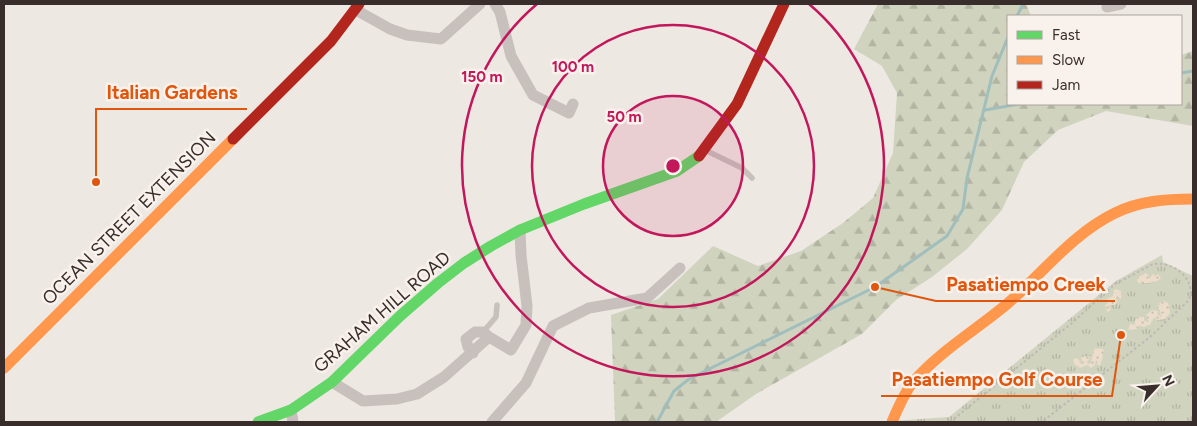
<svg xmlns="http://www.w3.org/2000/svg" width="1197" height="426" font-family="Figtree,sans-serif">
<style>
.grass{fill:url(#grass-tufts)}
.forest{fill:url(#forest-firs)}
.sand{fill:url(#sand-dots)}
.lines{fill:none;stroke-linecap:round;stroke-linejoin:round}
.stream{stroke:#a0bfbc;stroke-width:3}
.path{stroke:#c0b8b4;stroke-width:2;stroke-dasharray:2.5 2.5;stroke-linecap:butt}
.lane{stroke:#c7c0bc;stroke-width:5.5}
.street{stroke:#c7c0bc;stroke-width:11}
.fast{stroke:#63d668;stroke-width:11}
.slow{stroke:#ff974d;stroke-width:11}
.jam{stroke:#b3261e;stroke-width:11}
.ring{fill:none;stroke:#c2185b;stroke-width:2.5}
.labels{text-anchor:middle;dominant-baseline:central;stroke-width:5;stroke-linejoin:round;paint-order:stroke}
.street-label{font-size:18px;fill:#382d2a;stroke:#f9f1eb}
.centre{fill:#c2185b;stroke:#f9f1eb;stroke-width:2.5}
.ring-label{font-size:15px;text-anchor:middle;font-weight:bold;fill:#c2185b;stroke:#f9f1eb;stroke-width:5;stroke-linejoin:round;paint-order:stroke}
.leader{fill:none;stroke:#df570e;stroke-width:2}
.callout-dot{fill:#df570e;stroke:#f9f1eb;stroke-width:2}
.callout-label{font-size:19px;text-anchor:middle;font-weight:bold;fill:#df570e;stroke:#f9f1eb;stroke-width:5;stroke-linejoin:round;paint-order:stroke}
</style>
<defs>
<pattern id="grass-tufts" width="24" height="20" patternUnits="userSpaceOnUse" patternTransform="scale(1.25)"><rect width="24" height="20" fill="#d0d3be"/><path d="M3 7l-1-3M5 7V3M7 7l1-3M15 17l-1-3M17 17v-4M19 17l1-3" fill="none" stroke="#b3b5a3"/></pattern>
<pattern id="forest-firs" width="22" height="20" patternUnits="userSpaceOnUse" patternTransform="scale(1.25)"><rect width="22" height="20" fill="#d0d3be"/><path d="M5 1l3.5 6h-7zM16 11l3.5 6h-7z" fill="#b3b5a3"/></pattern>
<pattern id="sand-dots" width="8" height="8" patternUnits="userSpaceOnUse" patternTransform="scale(1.25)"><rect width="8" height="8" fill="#ecddcb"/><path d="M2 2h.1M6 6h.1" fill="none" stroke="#cbbeae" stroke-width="1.8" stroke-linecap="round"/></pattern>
</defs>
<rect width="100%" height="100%" fill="#eee8e3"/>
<path class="grass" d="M1162,255L1163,262L1193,276V422H891L892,421L949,417L1116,281Z"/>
<path class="forest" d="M878,4H1026L1031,16H1008V104H1181V55L1193,51V126L1106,111L1058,130L1024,162L1002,210L967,249L932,277L896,300L862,334L756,394L716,422H615L611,315L658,299L713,246L758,266L801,251L843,223L873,198L893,153L897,93L882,66L854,49Z"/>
<path class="sand" d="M1146,273L1149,276L1147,278H1151V276L1153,274L1156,276L1158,274L1161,278C1155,284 1146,283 1138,283L1137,278Z
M1116,289L1121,291V299L1116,297V299L1118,301L1115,305H1109L1111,310L1107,312L1105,305L1108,303L1107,299L1113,296V291Z
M1164,301L1168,303L1170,313L1165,319L1157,320L1154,317L1151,324L1144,327L1139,325L1138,329L1128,330L1130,324L1135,325V320L1138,317H1144V321L1149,322L1146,315L1152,310L1158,311L1157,314L1161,317L1160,310L1156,307L1160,305L1159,303Z
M1096,348L1103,349L1104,352L1102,354L1103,357L1100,365H1097L1098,362L1096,360L1095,365L1091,368L1087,365L1080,368L1075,365L1073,360L1077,357L1081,364L1083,363L1081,357L1090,356V358L1087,362L1088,364L1091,363L1094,350Z"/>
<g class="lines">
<path class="stream" d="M1017,16L1023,4
M1181,73L1193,71
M985,110L1019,104
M657,422L674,391L689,379L875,287L947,236L963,209L967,178L992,76L1008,37"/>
<path class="path" d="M950,422L1072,323L1115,284L1153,264C1173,261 1197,279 1189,300L1150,337L1042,422"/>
<path class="lane" d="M707,151L742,168L752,178
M483,332L496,317L497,305"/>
<path class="street" d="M495,4L500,12L511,56L533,95L569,113L573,104
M1107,7L1121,4
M356,10L390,29L407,35L441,39L480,4
M473,353L468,347L466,339L475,332H483L489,337
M332,382L363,401L397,399L417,394L444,377L489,337L511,350L526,325L527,306L521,255L520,230
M291,410L293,422
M492,422L526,383L553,326L589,308L647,298L680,268"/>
<path class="fast" d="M258,422L291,410L332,382L400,316L438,283L464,263L491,246L520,230L584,204L677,171L699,156"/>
<path class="slow" d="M4,368L233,139
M892,422C898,408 904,393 913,382C940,351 976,330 1007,304C1043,273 1072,234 1115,213C1139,201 1166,199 1193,199"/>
<path class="jam" d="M233,139L331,41L359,4
M699,156L737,104L784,4"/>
</g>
<circle cx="673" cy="166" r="70" fill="#c2185b" fill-opacity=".12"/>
<g class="ring">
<circle cx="673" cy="166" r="70"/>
<circle cx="673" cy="166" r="141"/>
<path d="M809 4A211 211 0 1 1 537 4"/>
</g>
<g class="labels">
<g class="street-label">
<text transform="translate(129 218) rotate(-45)">OCEAN STREET EXTENSION</text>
<text transform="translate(382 312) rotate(-41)">GRAHAM HILL ROAD</text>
</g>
</g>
<circle cx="673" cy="166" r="8" class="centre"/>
<g class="ring-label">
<text x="573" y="72">100 m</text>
<text x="482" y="82">150 m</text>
<text x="624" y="122">50 m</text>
</g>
<path class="leader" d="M96 182L96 109H247M875 287L936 301H1115M1121 335L1112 396H881"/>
<g class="callout-dot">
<circle cx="96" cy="182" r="5"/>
<circle cx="875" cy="287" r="5"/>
<circle cx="1121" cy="335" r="5"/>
</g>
<g class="callout-label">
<text x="172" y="99">Italian Gardens</text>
<text x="1026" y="291">Pasatiempo Creek</text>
<text x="997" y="386">Pasatiempo Golf Course</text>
</g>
<rect width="1197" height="426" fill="none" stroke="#382d2a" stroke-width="10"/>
<rect x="1007" y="15" width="175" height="90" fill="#f9f1eb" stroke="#aca39e"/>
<rect x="1017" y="31" width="25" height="8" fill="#63d668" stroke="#aca39e"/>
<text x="1052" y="40" font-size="15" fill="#382d2a">Fast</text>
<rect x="1017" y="56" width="25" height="8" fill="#ff974d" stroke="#aca39e"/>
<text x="1052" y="65" font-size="15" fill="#382d2a">Slow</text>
<rect x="1017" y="81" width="25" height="8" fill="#b3261e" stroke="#aca39e"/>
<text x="1052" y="90" font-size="15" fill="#382d2a">Jam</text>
<g transform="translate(1157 386) rotate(64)" stroke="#f9f1eb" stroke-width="4" paint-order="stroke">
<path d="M0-4L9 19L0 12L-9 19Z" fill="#382d2a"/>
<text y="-8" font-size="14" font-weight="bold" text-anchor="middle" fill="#382d2a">N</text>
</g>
</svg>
